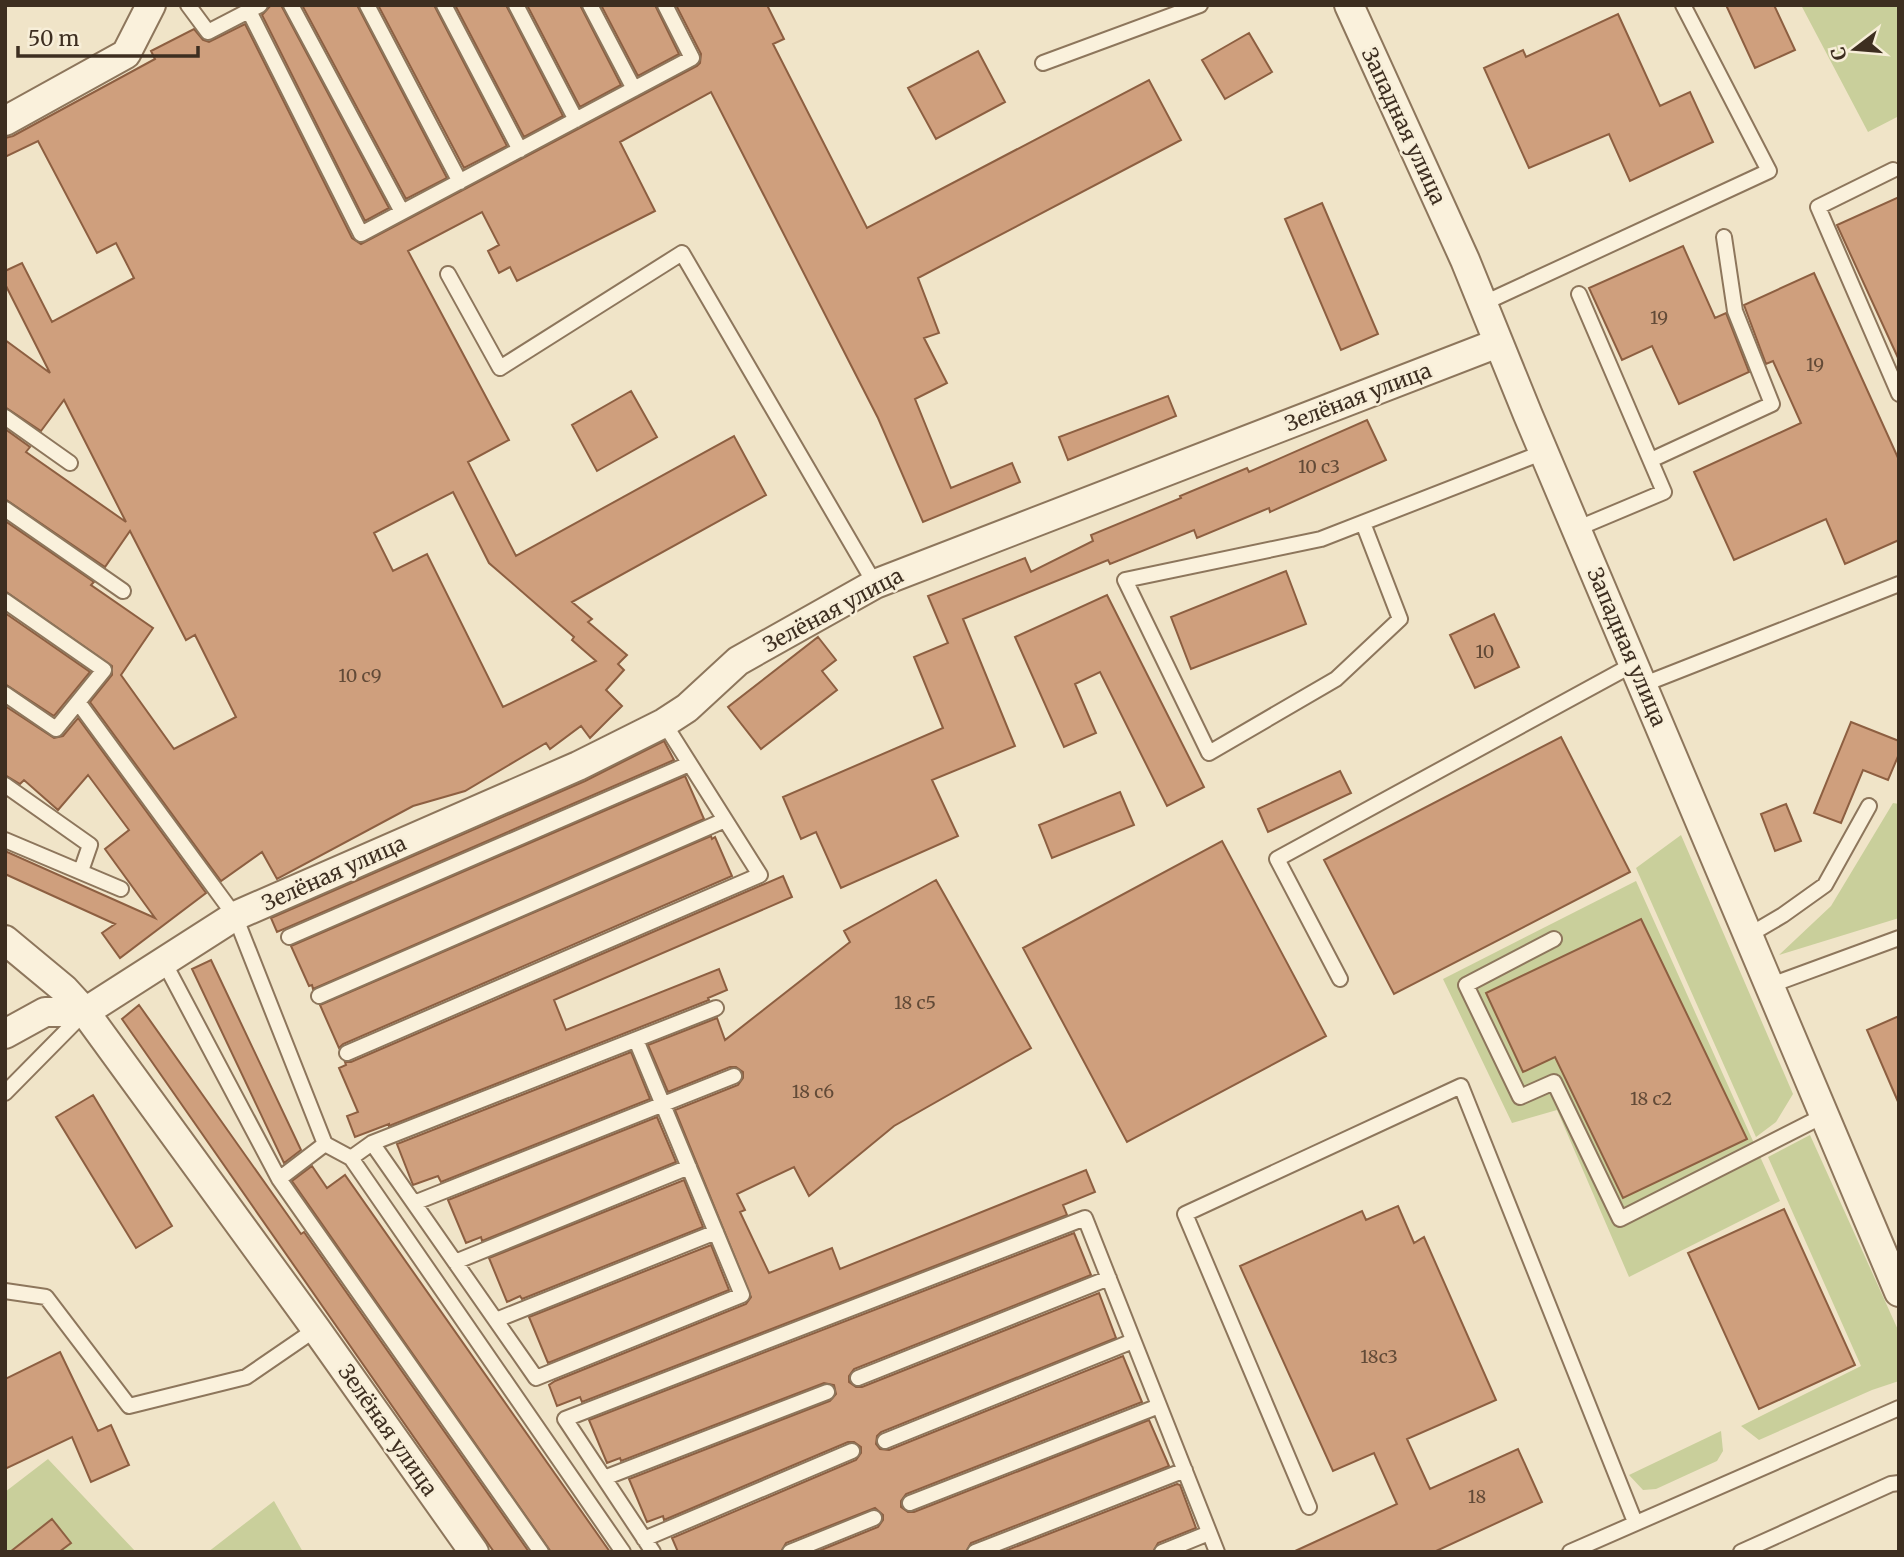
<svg xmlns="http://www.w3.org/2000/svg" width="1904" height="1557" font-family="Merriweather,serif">
<style>
.green{fill:#c9cf9b}
.building{fill:#cf9f7d;stroke:#8d5f41;stroke-width:2;fill-rule:evenodd}
.lines{fill:none;stroke-linecap:round;stroke-linejoin:round}
.service-casing{stroke:#8d765c;stroke-width:18}
.minor-casing{stroke:#8d765c;stroke-width:32}
.service{stroke:#faf1dc;stroke-width:14}
.minor{stroke:#faf1dc;stroke-width:28}
.labels{text-anchor:middle;dominant-baseline:central;stroke-width:5;stroke-linejoin:round;paint-order:stroke}
.number-label{font-size:18px;fill:#624a37}
.street-label{font-size:21px;fill:#3d2e20;stroke:#f7eed8}
</style>
<rect width="100%" height="100%" fill="#f0e4c8"/>
<path class="green" d="M1801,5H1899V116L1868,132Z
M1893,803L1899,804V918L1779,955L1831,906Z
M1681,835L1793,1094L1776,1122L1756,1137L1636,868Z
M1636,881L1780,1201L1629,1277L1557,1110L1512,1123L1443,979Z
M1810,1135L1899,1332V1381L1872,1390L1759,1440L1741,1426L1861,1366L1768,1157Z
M1721,1431L1723,1451L1717,1461L1656,1489L1643,1490L1629,1475Z
M48,1459L136,1552H5V1492Z
M274,1501L303,1552H208Z"/>
<path class="building" d="M271,5H281L389,208L365,221L262,15Z
M302,5H357L447,178L406,199Z
M378,5H434L507,146L464,168Z
M455,5H506L563,116L524,137Z
M527,5H580L621,85L580,107Z
M601,5H655L679,54L638,76Z
M676,5H767L784,39L773,44L867,228L1149,80L1181,140L918,278L939,333L924,338L947,383L915,399L951,488L1012,463L1020,482L923,522L878,418L711,92L620,142L655,211L517,281L510,267L499,273L488,251L499,245L482,212L408,251L509,440L468,462L516,556L734,436L766,495L572,602L592,619L588,622L627,655L618,664L624,670L606,690L622,706L590,738L581,726L550,749L546,743L465,791L413,806L277,879L262,852L221,881L90,702L112,675V666L5,591V521L94,582L91,585L153,628L121,675L174,749L236,717L195,635L186,640L130,531L105,567L5,499V429L30,447L26,452L126,522L64,400L41,431L5,407V340L50,373L5,284V271L22,263L52,322L134,278L116,243L97,253L38,141L5,157V138L13,136L155,59L151,51L194,29L203,40L209,42L245,24L352,238L361,244L697,66L700,63L701,54ZM453,492L489,563L574,637L572,640L596,661L503,707L427,554L393,571L374,533Z
M1726,5H1774L1795,50L1755,68Z
M1618,14L1660,106L1690,92L1713,142L1630,181L1609,134L1529,168L1484,68L1523,50L1526,57Z
M1249,33L1272,72L1225,99L1202,60Z
M978,51L1005,102L936,139L908,88Z
M1899,197V360L1837,225Z
M1322,203L1378,334L1341,350L1285,219Z
M1683,246L1715,318L1726,313L1749,372L1679,404L1652,346L1622,360L1589,288Z
M1814,273L1899,460V540L1845,564L1826,519L1734,560L1694,472L1801,423L1773,361L1766,364L1744,305Z
M631,391L657,437L597,471L572,425Z
M1168,396L1176,416L1068,460L1059,437Z
M1367,420L1386,460L1270,512L1269,508L1197,538L1194,530L1110,564L1108,560L963,619L1015,746L932,780L958,836L841,888L816,832L801,839L783,797L943,728L914,657L948,643L928,596L1025,558L1031,572L1093,541L1091,535L1181,498L1180,496L1247,468L1249,472Z
M1286,571L1306,624L1191,669L1171,617Z
M1107,595L1204,787L1167,806L1100,672L1075,684L1096,733L1064,747L1015,637Z
M5,613L90,672L54,716L5,684Z
M1494,614L1519,667L1475,688L1450,635Z
M818,637L836,660L822,671L837,690L761,749L728,707Z
M5,706L54,738L63,736L78,718L206,893L120,958L102,933L115,924L5,874V851L155,918L105,849L129,830L88,775L58,810L24,780L20,784L5,775Z
M1851,722L1899,741V754L1888,780L1863,770L1841,823L1814,813Z
M1561,737L1630,872L1394,994L1324,860Z
M664,741L674,760L277,932L271,918L585,781Z
M1340,771L1351,793L1268,832L1258,809Z
M685,776L704,819L313,989L312,985L309,986L291,946Z
M1120,792L1134,825L1052,858L1039,825Z
M1786,804L1801,841L1775,851L1761,814Z
M711,836L712,839L715,837L732,876L343,1044L339,1048L320,1005Z
M1222,841L1326,1036L1127,1142L1023,948Z
M783,876L792,897L554,1000L566,1030L719,969L727,990L708,998L709,1000L389,1126V1124L355,1137L347,1116L358,1112L339,1068L346,1065L345,1062H351Z
M936,880L1031,1048L894,1126L809,1196L794,1167L737,1194L745,1210L740,1212L769,1273L832,1248L840,1269L1086,1170L1095,1192L1063,1205L1067,1215L582,1402L580,1397L557,1406L549,1385L555,1381L746,1304L751,1297L675,1110L738,1085L743,1078V1072L736,1067H730L668,1092L648,1045L717,1018L725,1040L850,942L844,931Z
M1641,919L1747,1139L1623,1198L1555,1057L1523,1072L1486,993Z
M211,960L301,1150L284,1163L192,969Z
M139,1005L301,1234L304,1232L529,1552H494L122,1019Z
M1899,1016V1104L1867,1030Z
M631,1052L650,1099L441,1182L438,1176L413,1185L397,1144Z
M93,1095L172,1226L136,1248L56,1117Z
M657,1117L676,1162L482,1241L481,1237L466,1243L448,1200Z
M312,1166L327,1188L345,1175L610,1552H551L292,1181Z
M684,1180L703,1227L522,1299L520,1296L507,1302L489,1258Z
M1398,1206L1414,1243L1424,1237L1496,1400L1407,1439L1430,1489L1518,1449L1542,1502L1434,1552H1293L1397,1504L1374,1453L1333,1471L1240,1266L1362,1211L1366,1220Z
M1784,1209L1855,1365L1759,1409L1688,1253Z
M1074,1233L1091,1275L854,1369L849,1376V1382L856,1387H862L1099,1293L1116,1338L881,1432L877,1436L876,1444L880,1449L889,1450L1123,1356L1142,1402L906,1494L901,1501V1507L908,1512H914L1149,1420L1169,1466L971,1543L966,1552H816L878,1527L883,1520V1515L875,1508L786,1543L781,1552H678L672,1538L856,1460L861,1453V1447L854,1442H848L664,1520L663,1516L647,1522L629,1479L830,1401L836,1394L834,1385L824,1383L621,1461L620,1458L607,1463L589,1420Z
M711,1245L729,1290L548,1363L529,1317Z
M60,1352L98,1431L111,1425L129,1465L91,1482L72,1437L5,1469V1379Z
M1177,1484L1180,1485L1196,1528L1158,1543L1153,1552H1002Z
M52,1519L71,1543L59,1552H10Z"/>
<g class="lines">
<defs>
<path id="service" d="M188,5L208,32L260,5
M291,5L402,212
M367,5L460,182
M444,5L520,150
M516,5L576,120
M590,5L634,89
M249,11L361,234L692,58L665,5
M1043,63L1200,5
M1893,170L1818,207L1899,394
M448,274L500,368L682,253L875,584
M1482,304L1769,171L1683,5
M5,417L70,463
M1651,460L1772,404L1735,311L1724,237
M5,509L123,591
M1363,523L1400,619L1336,679L1209,753L1125,580L1321,539L1544,452
M1576,529L1664,492L1579,294
M5,601L104,670L56,729L5,694
M1642,685L1899,584
M78,702L235,916L325,1144
M5,785L90,845L81,871
M5,840L121,889
M1749,935L1783,915L1825,885L1869,806
M289,937L689,764
M1554,939L1466,985L1520,1097L1554,1082L1620,1219L1825,1115
M164,962L279,1179L541,1552
M1340,979L1277,859L1634,664
M1771,985L1899,938
M319,996L725,820
M347,1053L760,875L664,723
M5,1093L84,1013
M372,1143L536,1378L742,1295L636,1040
M325,1144L351,1158L372,1143L716,1008
M351,1158L623,1552
M279,1179L325,1144
M414,1203L734,1076
M455,1262L689,1167
M5,1291L46,1297L129,1406L246,1377L316,1329
M496,1320L716,1232
M858,1378L1109,1278
M885,1441L1133,1341
M604,1478L827,1392
M910,1503L1159,1406
M1309,1507L1185,1214L1461,1086L1635,1522
M644,1539L852,1451
M653,1552L565,1419L1085,1218L1217,1552
M790,1552L874,1518
M975,1552L1185,1470
M1162,1552L1209,1533
M1570,1552L1899,1408
M1741,1552L1891,1484L1899,1483"/>
<path id="minor" d="M1349,5L1465,260L1528,415L1899,1292
M5,121L126,54L151,5
M5,940L64,989L85,1012
M5,1034L45,1012H85
M474,1552L316,1329L85,1012L235,916L578,766L664,723L687,708L738,661L875,584L1498,343"/>
</defs>
<use href="#service" class="service-casing"/>
<use href="#minor" class="minor-casing"/>
<use href="#service" class="service"/>
<use href="#minor" class="minor"/>
</g>
<g class="labels">
<g class="number-label">
<text x="1659" y="317">19</text>
<text x="1815" y="364">19</text>
<text x="1319" y="466">10 с3</text>
<text x="1485" y="651">10</text>
<text x="360" y="675">10 с9</text>
<text x="915" y="1002">18 с5</text>
<text x="813" y="1091">18 с6</text>
<text x="1651" y="1098">18 с2</text>
<text x="1379" y="1356">18с3</text>
<text x="1477" y="1496">18</text>
</g>
<g class="street-label">
<text transform="translate(1404 126) rotate(65)">Западная улица</text>
<text transform="translate(1358 397) rotate(-21)">Зелёная улица</text>
<text transform="translate(833 610) rotate(-28)">Зелёная улица</text>
<text transform="translate(1627 647) rotate(67)">Западная улица</text>
<text transform="translate(334 873) rotate(-24)">Зелёная улица</text>
<text transform="translate(388 1430) rotate(55)">Зелёная улица</text>
</g>
</g>
<rect width="1904" height="1557" fill="none" stroke="#3d2e20" stroke-width="14"/>
<g transform="translate(1855 49) rotate(254)" stroke="#f7eed8" stroke-width="5" paint-order="stroke">
<path d="M0-5L12 26L0 18L-12 26Z" fill="#3d2e20"/>
<text y="-10" font-size="19" font-weight="bold" text-anchor="middle" fill="#3d2e20">С</text>
</g>
<path d="M18 46v10h180v-10" fill="none" stroke="#3d2e20" stroke-width="3.5"/>
<text x="28" y="46" font-size="21" fill="#3d2e20" stroke="#f7eed8" stroke-width="5" paint-order="stroke">50 m</text>
</svg>
